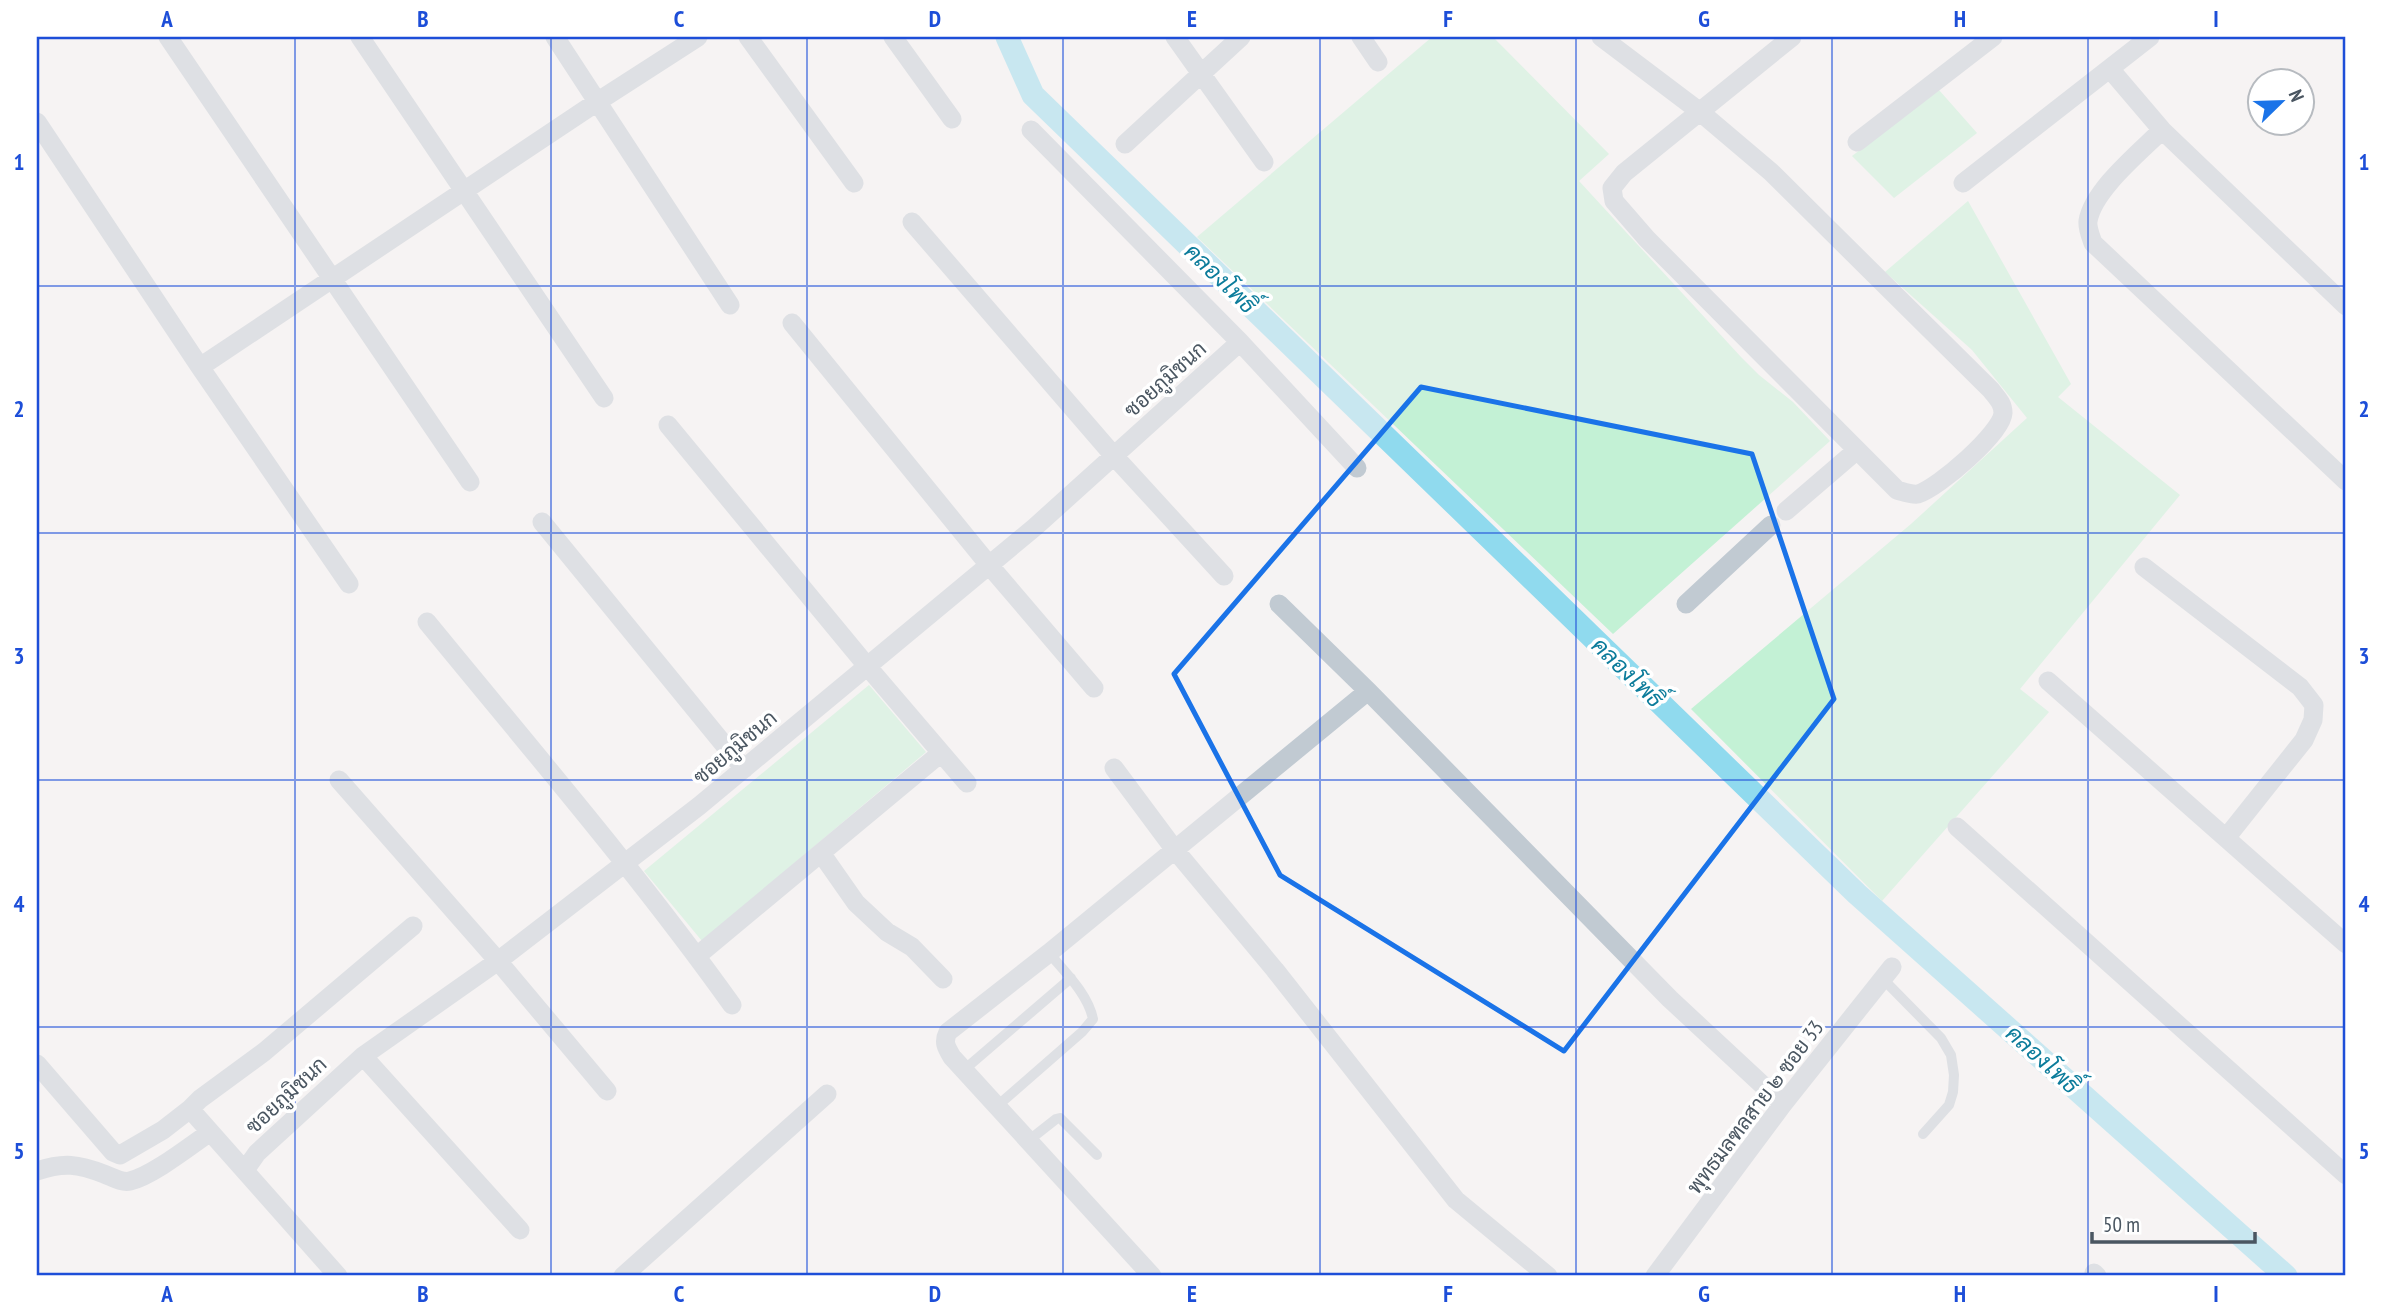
<svg xmlns="http://www.w3.org/2000/svg" width="2383" height="1313" viewBox="0 0 2383 1313" font-family="'PT Sans Narrow',Sarabun,sans-serif">
<rect width="100%" height="100%" fill="#f5f3f3"/>
<!-- green -->
<path fill="#c3f1d5" d="M1432,37H1493L1609,154L1579,181L1741,357L1759,375L1793,402L1830,441L1613,634L1197,237Z
M1939,90L1977,133L1894,198L1852,156Z
M1968,201L2071,384L2058,397L2180,495L2020,689L2049,712L1882,901L1691,709L1911,524L2027,418L1972,350L1885,272Z
M869,685L926,752L702,941L644,871Z"/>
<g fill="none" stroke-linecap="round" stroke-linejoin="round">
<!-- canal -->
<path stroke="#90daee" stroke-width="23" d="M1007,37L1033,95L1857,894L2286,1276"/>
<!-- service -->
<path stroke="#c1cad2" stroke-width="10" d="M1883,979L1941,1038L1951,1055L1954,1075L1953,1092L1949,1105L1923,1134
M965,1069L1071,978
M996,1107L1082,1032L1093,1019C1088,994 1065,972 1049,953
M1028,1141L1056,1119L1060,1118L1097,1155"/>
<!-- minor -->
<path stroke="#c1cad2" stroke-width="19" d="M168,37L470,482
M360,37L604,398
M555,37L730,305
M748,37L854,183
M893,37L952,119
M1175,37L1264,162
M1361,37L1378,62
M1601,37L1699,111L1771,172L1991,390C1997,398 2003,403 2003,413C2002,433 1938,488 1918,494C1912,495 1904,492 1897,490L1647,239L1614,201L1612,188L1624,173L1792,37
M2110,69L2162,130L2346,306
M37,122L200,367L349,584
M1031,130L1240,342L1357,468
M2162,130C2140,152 2093,190 2088,221C2087,228 2091,237 2093,243L2346,481
M1857,142L1993,37
M1125,144L1241,37
M1963,183L2150,37
M912,222L1114,456L1224,576
M792,323L989,565L1094,688
M200,367L597,102L698,37
M668,425L867,666L967,783
M1786,511L1857,450
M542,522L744,769
M2144,567L2300,687L2314,705L2313,720L2304,740L2226,838
M1279,604L1368,691L1670,999L1783,1104
M1686,604L1771,525
M427,622C530,748 637,872 732,1005
M2048,681L2346,944
M1114,768L1175,850L1275,970L1456,1200L1548,1276
M339,780L498,961L607,1091
M1957,827L2346,1175
M821,853L856,903L887,932L912,947L943,979
M697,956L941,753
M363,1056L520,1230
M37,1064L113,1152L120,1155L163,1130L190,1109L338,1276
M190,1109L200,1099L264,1052L413,926
M245,1170L257,1153L363,1056L498,961L699,806L1035,527L1240,342
M37,1171C64,1162 78,1164 104,1174C112,1177 122,1183 130,1181C152,1176 190,1146 209,1133
M2094,1273L2097,1276
M623,1276L827,1094
M1152,1276L952,1057C946,1047 943,1042 948,1032L1049,953L1368,691
M1655,1276L1783,1104L1892,967"/>
</g>
<!-- marked area -->
<path d="M0 0H2383V1313H0ZM1421,387L1752,454L1834,699L1564,1051L1280,875L1174,674Z" fill="#f5f3f3" fill-opacity=".55" fill-rule="evenodd"/>
<path fill="none" stroke="#1a73e8" stroke-width="5" stroke-linejoin="round" d="M1421,387L1752,454L1834,699L1564,1051L1280,875L1174,674Z"/>
<!-- grid -->
<path fill="none" stroke="#1d4ed8" stroke-width="2" stroke-opacity="0.55" d="M295,37V1276M551,37V1276M807,37V1276M1063,37V1276M1320,37V1276M1576,37V1276M1832,37V1276M2088,37V1276M37,286H2346M37,533H2346M37,780H2346M37,1027H2346"/>
<g text-anchor="middle" dominant-baseline="central" stroke-width="7" stroke-linejoin="round" paint-order="stroke">
<!-- street labels -->
<g font-size="21" fill="#4a5661" stroke="#fff">
<text transform="translate(1165 379) rotate(-42)">ซอยภูมิชนก</text>
<text transform="translate(735 747) rotate(-40)">ซอยภูมิชนก</text>
<text transform="translate(286 1095) rotate(-43)">ซอยภูมิชนก</text>
<text transform="translate(1755 1107) rotate(-53)">พุทธมลฑลสาย ๒ ซอย 33</text>
</g>
<!-- water labels -->
<g font-size="23" font-style="italic" fill="#0c7c9b" stroke="#fff">
<text transform="translate(1221 278) rotate(44)">คลองโพธิ์</text>
<text transform="translate(1628 672) rotate(44)">คลองโพธิ์</text>
<text transform="translate(2043 1059) rotate(42)">คลองโพธิ์</text>
</g>
</g>
<!-- border -->
<rect width="2383" height="1313" fill="none" stroke="#ffffff" stroke-width="77"/>
<!-- north arrow -->
<g transform="translate(2281 102) rotate(67)"><circle r="33" fill="#ffffff" stroke="#b7bbc0" stroke-width="2"/>
<path d="M0-5L12 26L0 18L-12 26Z" fill="#1a73e8"/>
<text y="-10" font-size="19" font-weight="bold" text-anchor="middle" fill="#4a5661">N</text>
</g>
<!-- scale -->
<path d="M2092 1232v10h163v-10" fill="none" stroke="#4a5661" stroke-width="3.5"/>
<text x="2103" y="1232" font-size="21" fill="#4a5661" stroke="#ffffff" stroke-width="5" paint-order="stroke">50 m</text>
<rect x="38" y="38" width="2306" height="1236" fill="none" stroke="#1d4ed8" stroke-width="2.5"/>
<g font-size="23" text-anchor="middle" font-weight="bold" fill="#1d4ed8">
<text x="167" y="27">A</text>
<text x="423" y="27">B</text>
<text x="679" y="27">C</text>
<text x="935" y="27">D</text>
<text x="1192" y="27">E</text>
<text x="1448" y="27">F</text>
<text x="1704" y="27">G</text>
<text x="1960" y="27">H</text>
<text x="2216" y="27">I</text>
<text x="19" y="170">1</text>
<text x="2364" y="170">1</text>
<text x="19" y="417">2</text>
<text x="2364" y="417">2</text>
<text x="19" y="664">3</text>
<text x="2364" y="664">3</text>
<text x="19" y="912">4</text>
<text x="2364" y="912">4</text>
<text x="19" y="1159">5</text>
<text x="2364" y="1159">5</text>
<text x="167" y="1302">A</text>
<text x="423" y="1302">B</text>
<text x="679" y="1302">C</text>
<text x="935" y="1302">D</text>
<text x="1192" y="1302">E</text>
<text x="1448" y="1302">F</text>
<text x="1704" y="1302">G</text>
<text x="1960" y="1302">H</text>
<text x="2216" y="1302">I</text>
</g>
</svg>
